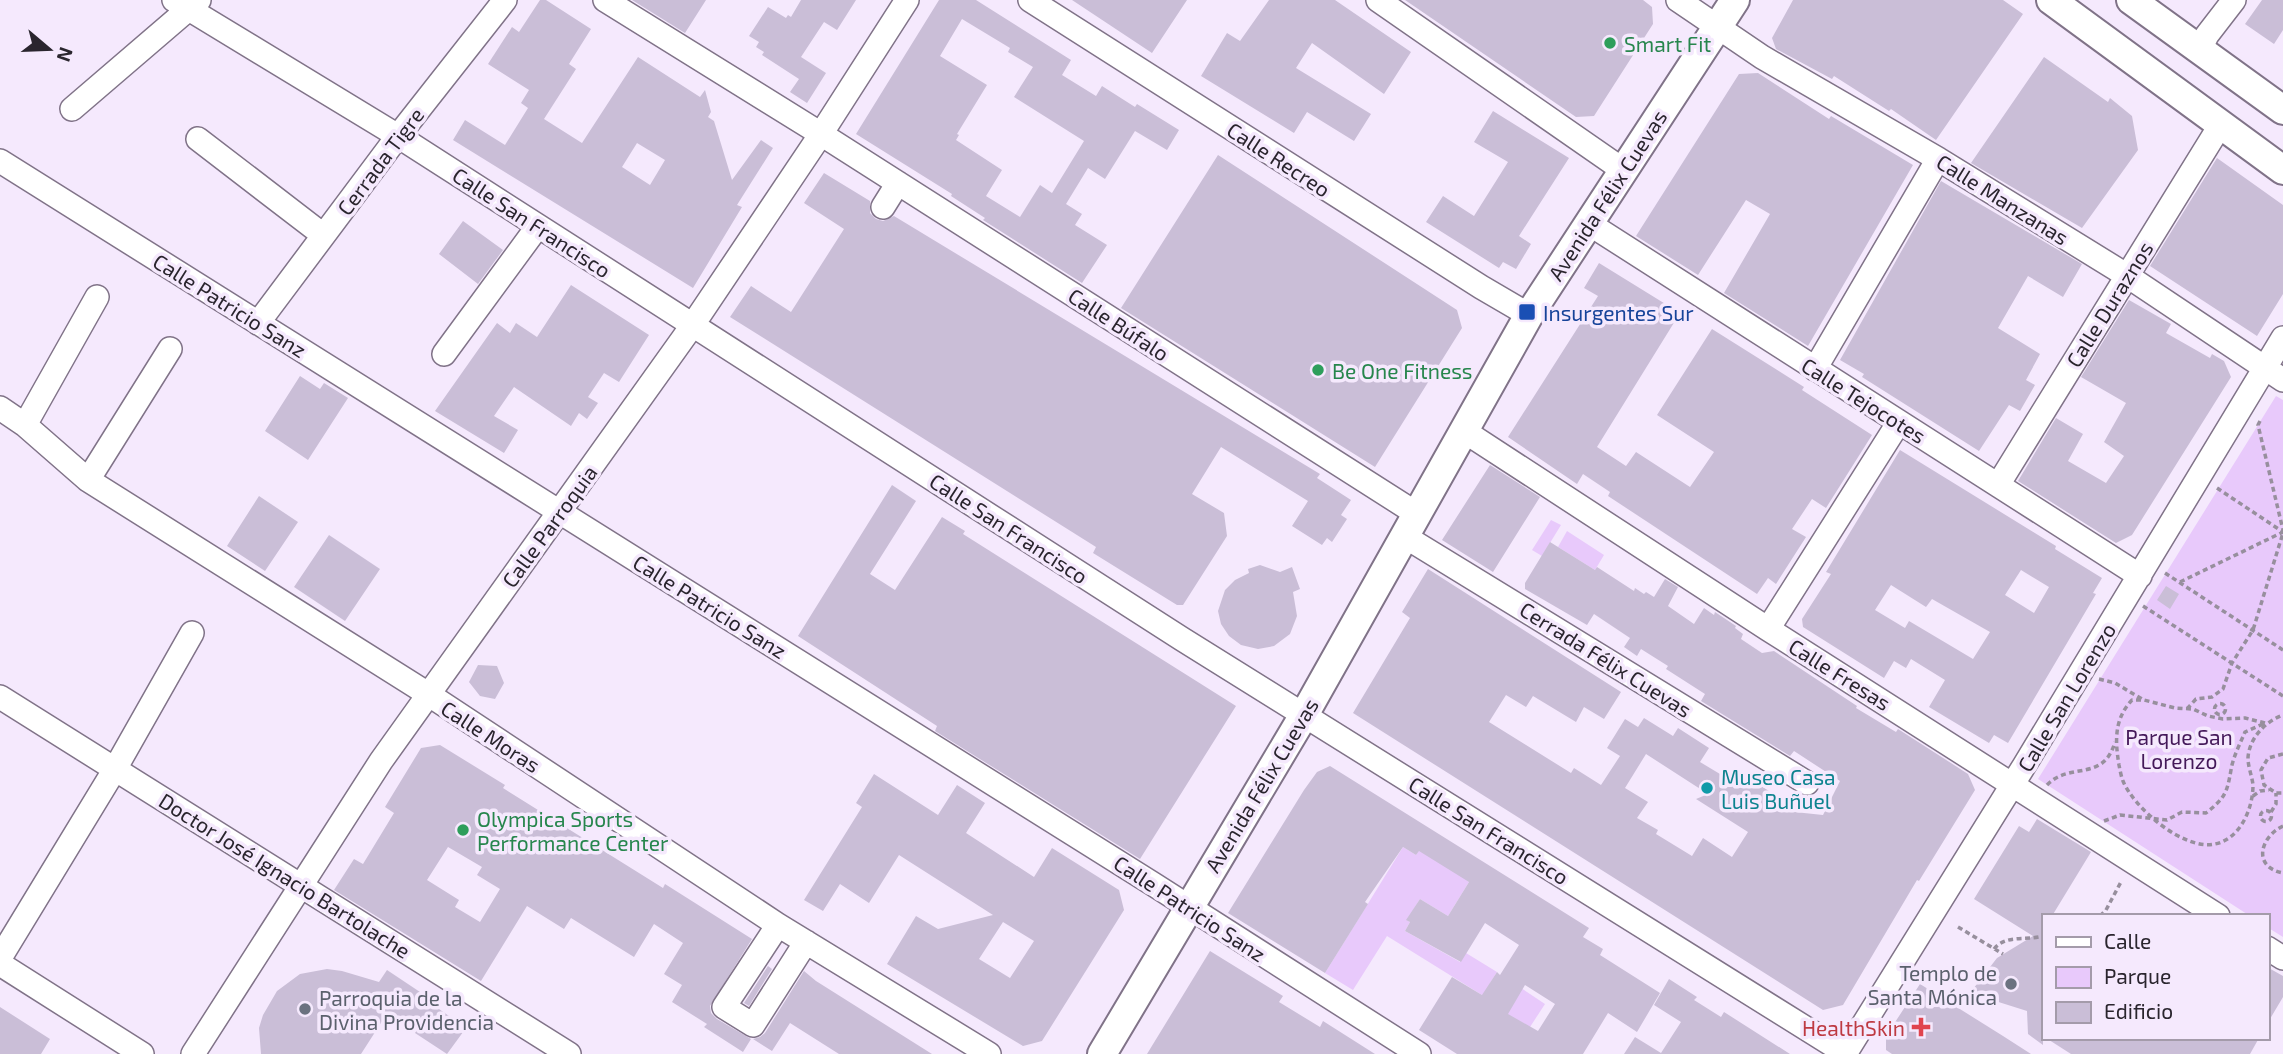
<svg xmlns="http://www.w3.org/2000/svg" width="2283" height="1054" viewBox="0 0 2283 1054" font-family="'Exo 2',sans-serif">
<rect width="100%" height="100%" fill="#f5e9fd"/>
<!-- green -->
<path fill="#e8c9fb" d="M2276,396L2283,400V937L2267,927V916H2250L2038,779Z
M1551,520L1561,525L1542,556L1532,550Z
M1567,531L1604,555L1595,570L1558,547Z
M1427,838L1469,882L1448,916L1420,899L1407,920L1410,922L1405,931L1460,962L1466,953L1497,972L1490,983L1518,986L1545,1004L1530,1027H1520L1482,995L1387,936L1353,990L1325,973L1403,847L1416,855Z"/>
<!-- building -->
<path fill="#cabed7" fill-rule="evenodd" d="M540,0H546L591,29L569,64L576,69L544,119L582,143L638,57L700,97L705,90L711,112L708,117L714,121L732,180L761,140L773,148L737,205L742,207L693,288L453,140L465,120L505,145L528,108L521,103L529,90L488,64L512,27L519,32ZM637,143L665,160L650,185L622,167Z
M632,0H706L685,33Z
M801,0H856L837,30L824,22L801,57L826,73L807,103L790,92L799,79L762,55L764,52L756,47L759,42L749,36L768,7L786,18L788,15L791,17Z
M939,0H976L1071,60L1062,75L1096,96L1102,86L1135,107L1137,104L1179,130L1167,150L1135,131L1105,179L1088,168L1066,204L1082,214L1075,225L1107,245L1082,283L983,220L985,218L951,196L952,194L856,134ZM962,19L1010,48L1008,52L1033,67L1014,97L1084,141L1052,193L1040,185L1020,217L986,196L1002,170L956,140L959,135L957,134L987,85L940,56Z
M1072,0H1187L1152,53Z
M1269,0H1335L1411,52L1384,94L1312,43L1296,68L1371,114L1354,141L1307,112L1294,133L1201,76L1227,33L1240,41Z
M1405,0H1643L1652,7L1653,24L1594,116L1576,117Z
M1793,0H2003L2023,14L1936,140L1891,109L1889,111L1834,76L1832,79L1776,49L1772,38Z
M2262,0H2283V30L2274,44L2245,24Z
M2044,57L2108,102L2110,98L2132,116L2138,150L2082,228L1971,163Z
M1758,73L1829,119L1831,116L1913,165L1808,346L1724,293L1770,214L1746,200L1698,275L1636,236L1739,74Z
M1493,111L1569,158L1519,236L1531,244L1516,269L1503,262L1499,268L1426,222L1443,196L1474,216L1508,162L1474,142Z
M1218,155L1457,310L1462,328L1375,467L1121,308Z
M2217,158L2283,205V294L2257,336L2150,266Z
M824,173L870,201V213L876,219L883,221L894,216L1320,474L1317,478L1351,500L1341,515L1347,519L1332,542L1327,538L1322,545L1292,526L1308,501L1221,447L1192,494L1224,513L1227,536L1183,605H1177L1093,553L1096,547L730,317L751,286L791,312L844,229L804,203Z
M1941,181L2082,264L2063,297L2028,276L1998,328L2040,354L2026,380L2035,385L2020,411L2009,405L1979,451L1862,377L1864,374L1840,360Z
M463,221L503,250L478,284L439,254Z
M1599,263L1680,313L1597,447L1626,466L1636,452L1690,487L1714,452L1657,415L1712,329L1804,387L1802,390L1872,435L1826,508L1812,499L1792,529L1806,537L1776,584L1768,578L1757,594L1608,496L1610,492L1583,474L1577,484L1508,437L1598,296L1584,288Z
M571,285L649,335L619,382L604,373L588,397L598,403L587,419L579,413L571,426L514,387L494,416L518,430L504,453L435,411L497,323L510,333L516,323L537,337Z
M2129,300L2171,324L2166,333L2210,358L2212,354L2224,361L2231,377L2132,535L2116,543L2018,481L2056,418L2083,434L2068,461L2106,483L2124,456L2104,442L2126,403L2081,377Z
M300,376L320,389L324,383L348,398L308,460L265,431Z
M1900,450L2056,546L2055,549L2102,578L2093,593L2096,594L2008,743L1994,735L1989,743L1929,707L1945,680L1911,659L1906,668L1894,661L1884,678L1803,627L1802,619L1831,574L1826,572ZM2021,570L2049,587L2034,613L2005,595ZM1891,585L1926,607L1932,599L1990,632L1973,659L1909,621L1905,628L1875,610Z
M1490,465L1540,497L1493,572L1442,540Z
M892,485L916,501L870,574L895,590L942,517L965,531L963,534L1236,706L1140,859L935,731L937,726L798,636Z
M259,496L298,522L265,571L227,546Z
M329,535L380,569L345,621L294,587Z
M1550,542L1595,570L1597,567L1634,591L1635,588L1644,594L1646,592L1654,597L1665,579L1678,587L1668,606L1694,624L1704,608L1714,615L1715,612L1736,626L1735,628L1743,634L1741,639L1762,653L1774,651L1857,706L1856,708L1896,732L1898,729L1968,774L1975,790L1919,881L1917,880L1843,1005L1823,1010L1353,713L1410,618L1402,612L1428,569L1621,692L1604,719L1584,707L1576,722L1533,696L1526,707L1506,695L1489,722L1571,773L1574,768L1601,785L1620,756L1607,748L1625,719L1638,727L1644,718L1673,736L1678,728L1709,748L1700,762L1725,777L1729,772L1747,783L1750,779L1783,800L1776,810L1823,815L1840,781L1794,751L1790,756L1701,701L1705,694L1666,669L1668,666L1641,649L1637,656L1624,647L1630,638L1594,614L1587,625L1525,589V583ZM1646,754L1708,794L1696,799L1748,832L1732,857L1703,838L1692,856L1656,834L1658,830L1637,818L1648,802L1625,788Z
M1260,565L1280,572L1292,567L1300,589L1293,592L1297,616L1290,634L1274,646L1258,649L1241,645L1229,636L1221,624L1218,611L1225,590L1235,580L1249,573L1248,569Z
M2166,586L2179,594L2170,609L2157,600Z
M478,665L497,666L504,683L495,699L480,696L469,682Z
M440,745L505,785L503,788L663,888L665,884L752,939L710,1006L711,1013L717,1019L751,1039L743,1052L704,1027L707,1024L672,1002L682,985L664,974L683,943L654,924L634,957L571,918L564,929L527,906L481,981L334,890L354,859L363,864L394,813L385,807L421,748ZM448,847L482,867L477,875L500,889L480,922L455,907L459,900L427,880Z
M1330,766L1589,928L1583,937L1603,949L1600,955L1660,993L1637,1032L1608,1013L1583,1054H1457L1419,1030L1452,977L1482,995L1497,972L1500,975L1519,945L1485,923L1461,962L1405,931L1410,922L1406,920L1420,899L1448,916L1469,882L1419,851L1416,855L1403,847L1365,902L1368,904L1325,973L1228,913L1304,790L1317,772ZM1525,985L1555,1004L1538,1031L1508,1014Z
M874,774L938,815L957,785L985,803L966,833L1034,877L1052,848L1119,890L1124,910L1042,1041L1023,1046L887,964L916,916L938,929L993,915L899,855L869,903L840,884L823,911L804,900L862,807L856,803ZM1003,922L1034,941L1010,978L979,959Z
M2037,819L2091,852L2052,916H2043V1045L2028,1034L2027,1011L1970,993L1997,958L2033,936L1974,899L2019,826L2029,832Z
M1210,951L1283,996L1279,1002L1320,1027L1323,1021L1375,1054H1147Z
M768,966L772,969L749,1006L744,1003Z
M2267,967L2283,976V997L2267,1024Z
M327,969L342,971L379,982L387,970L441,1006L439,1009L466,1028L447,1054L415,1033L417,1030L388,1012L361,1054H261L259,1028L263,1015L277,991L300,974Z
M804,971L816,981L932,1054H839L790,1023L772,1051L753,1039L760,1037L765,1033Z
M1669,979L1697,997L1694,1000L1721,1017L1724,1012L1790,1054H1624L1635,1037L1661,1053L1681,1022L1654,1005Z
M1920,984L2003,1036L2031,1054H1892L1886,1050V1036Z
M0,1007L50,1039L41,1054H0Z
M2046,1038H2259L2250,1054H2071Z"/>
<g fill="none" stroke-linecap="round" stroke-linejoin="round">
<defs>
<path id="minor" d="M174,0L398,136L1182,639L1847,1054
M605,0L821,134L1417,514
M1030,0L1481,287L1529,315
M1378,0L1623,170
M1678,0L1762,57L1938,159L2126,275L2283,380
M2200,49L2207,35L2234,0
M72,109L199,0
M198,139L323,235
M0,161L1153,884L1419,1054
M883,207L898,183
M1588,223L2140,576
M258,323L398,136L505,0
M444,354L538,226
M1815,369L1938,159
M0,408L25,425L88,480L428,694L778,925L989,1054
M25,425L97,297
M1464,431L1768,629L2218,916
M88,480L170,349
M1998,485L2221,124
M1404,536L1807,783
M1768,629L1899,422
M0,697L569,1054
M778,925L724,1007L753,1025L806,942
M2267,948L2283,958
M0,958L115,769L192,633
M0,964L142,1054
M193,1054L381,761L692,326L821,134L907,0
M1845,1054L2024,766L2283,338"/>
<path id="major" d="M2051,0L2283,170
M2131,0L2283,110
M1102,1054L1304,715L1529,315L1735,0"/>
</defs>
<!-- minor casing -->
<use href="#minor" stroke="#807388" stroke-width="26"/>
<!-- major casing -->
<use href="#major" stroke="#807388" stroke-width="32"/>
<!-- path -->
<path stroke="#978f9d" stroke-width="3.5" stroke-dasharray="5 3.5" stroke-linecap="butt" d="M2260,421L2258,425L2283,530
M2217,488L2283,532
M2165,573L2283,650
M2180,582L2283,532
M2143,606L2283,696
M2099,679L2115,683L2142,699
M2214.5 709a5.5 5.5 0 1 1 11 0a5.5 5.5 0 1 1-11 0Z
M2187,709L2196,699L2212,697L2223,689L2232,663L2253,630L2283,533
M2265,723L2245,718L2223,719L2208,716L2193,709L2175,708L2144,700H2132C2114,719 2115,741 2119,765C2120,770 2121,776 2123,781C2134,808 2184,851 2215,844C2240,839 2253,809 2253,785C2252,776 2248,767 2248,758C2249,738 2266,721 2283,715
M2283,754L2268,758L2261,770L2264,785L2276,793H2283
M2047,785C2070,761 2103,783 2115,742
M2253,796L2260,791L2269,790
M2260.5 816a5.5 5.5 0 1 1 11 0a5.5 5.5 0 1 1-11 0Z
M2271,812L2276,804V793
M2104,821L2120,815L2167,820L2182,812L2206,813C2225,798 2227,793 2231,770C2233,757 2240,744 2245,732L2263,724
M2283,826C2260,837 2252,867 2283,873
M2100,916L2106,910L2122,880
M1958,927L2003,954
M1994,949C2006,934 2027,941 2043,936"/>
<!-- minor -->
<use href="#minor" stroke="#fff" stroke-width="23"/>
<!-- major -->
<use href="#major" stroke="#fff" stroke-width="28"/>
</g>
<!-- markers -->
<g fill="#2e9e5b" stroke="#f5e9fd" stroke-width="2.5">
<circle cx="1610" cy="43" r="7"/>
<circle cx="1318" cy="370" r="7"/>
<circle cx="463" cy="830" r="7"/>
</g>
<rect fill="#1a4fb4" stroke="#f5e9fd" stroke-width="2.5" x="1518" y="303" width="18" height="18" rx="3.5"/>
<circle fill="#0f9aa8" stroke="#f5e9fd" stroke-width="2.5" cx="1707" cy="788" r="7"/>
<g fill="#6b7280" stroke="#f5e9fd" stroke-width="2.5">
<circle cx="2011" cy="984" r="7"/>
<circle cx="305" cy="1009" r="7"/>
</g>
<path fill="#e0444e" stroke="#f5e9fd" stroke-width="2.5" d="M1917.5 1016.5h7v7h7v7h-7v7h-7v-7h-7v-7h7z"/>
<g text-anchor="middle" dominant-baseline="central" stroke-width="7" stroke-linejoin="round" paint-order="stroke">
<!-- leisure labels -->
<g font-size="21" fill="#27864d" stroke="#f5e9fd" text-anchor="start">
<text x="1624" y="43">Smart Fit</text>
<text x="1332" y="370">Be One Fitness</text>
<text x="477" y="818">Olympica Sports<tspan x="477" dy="24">Performance Center</tspan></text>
</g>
<!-- street labels -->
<g font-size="21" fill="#2a252e" stroke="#f5e9fd">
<text transform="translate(1279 159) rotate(33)">Calle Recreo</text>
<text transform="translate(380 161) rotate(-53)">Cerrada Tigre</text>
<text transform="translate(1607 195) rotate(-57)">Avenida Félix Cuevas</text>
<text transform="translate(2003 199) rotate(32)">Calle Manzanas</text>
<text transform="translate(532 222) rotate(33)">Calle San Francisco</text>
<text transform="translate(2109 304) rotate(-58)">Calle Duraznos</text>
<text transform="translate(230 305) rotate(32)">Calle Patricio Sanz</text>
<text transform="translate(1119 324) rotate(33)">Calle Búfalo</text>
<text transform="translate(1864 400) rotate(32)">Calle Tejocotes</text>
<text transform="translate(549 526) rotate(-54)">Calle Parroquia</text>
<text transform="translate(1009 528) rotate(33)">Calle San Francisco</text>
<text transform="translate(710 606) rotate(32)">Calle Patricio Sanz</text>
<text transform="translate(1606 659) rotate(32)">Cerrada Félix Cuevas</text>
<text transform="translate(1840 674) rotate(32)">Calle Fresas</text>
<text transform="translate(2066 697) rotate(-59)">Calle San Lorenzo</text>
<text transform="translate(491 736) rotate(33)">Calle Moras</text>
<text transform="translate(1261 785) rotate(-59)">Avenida Félix Cuevas</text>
<text transform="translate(1489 830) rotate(32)">Calle San Francisco</text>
<text transform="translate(285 875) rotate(32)">Doctor José Ignacio Bartolache</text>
<text transform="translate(1190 908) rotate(33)">Calle Patricio Sanz</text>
</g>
<!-- transit labels -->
<g font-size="21" fill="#164399" stroke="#f5e9fd" text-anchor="start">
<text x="1543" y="312">Insurgentes Sur</text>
</g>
<!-- park labels -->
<g font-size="21" fill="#441959" stroke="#f5e9fd">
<text x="2179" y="736">Parque San<tspan x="2179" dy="24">Lorenzo</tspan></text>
</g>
<!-- culture labels -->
<g font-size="21" fill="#0d838f" stroke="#f5e9fd" text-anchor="start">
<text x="1721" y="776">Museo Casa<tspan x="1721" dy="24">Luis Buñuel</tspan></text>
</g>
<!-- worship labels -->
<g font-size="21" fill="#5b616d" stroke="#f5e9fd" text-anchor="end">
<text x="1997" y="972">Templo de<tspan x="1997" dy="24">Santa Mónica</tspan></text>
<text x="319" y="997" text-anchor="start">Parroquia de la<tspan x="319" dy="24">Divina Providencia</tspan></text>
</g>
<!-- health labels -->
<g font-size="21" fill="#be3a42" stroke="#f5e9fd" text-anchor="end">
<text x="1905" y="1027">HealthSkin</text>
</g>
</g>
<!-- legend -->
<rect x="2042" y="914" width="228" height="126" fill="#f5e9fd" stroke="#a49baa" stroke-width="2"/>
<rect x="2056" y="937" width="35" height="10" fill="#ffffff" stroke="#a49baa" stroke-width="2"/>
<text x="2104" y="949" font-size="21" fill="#2a252e">Calle</text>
<rect x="2056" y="967" width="35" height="21" fill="#e8c9fb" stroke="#a49baa" stroke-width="2"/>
<text x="2104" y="984" font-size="21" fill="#2a252e">Parque</text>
<rect x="2056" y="1002" width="35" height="21" fill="#cabed7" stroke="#a49baa" stroke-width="2"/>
<text x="2104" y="1019" font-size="21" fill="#2a252e">Edificio</text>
<!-- north arrow -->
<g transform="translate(49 49) rotate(109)" stroke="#f5e9fd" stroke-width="5" paint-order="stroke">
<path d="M0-5L12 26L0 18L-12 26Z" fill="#2a252e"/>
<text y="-10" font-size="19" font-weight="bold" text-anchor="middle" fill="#2a252e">N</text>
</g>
</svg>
